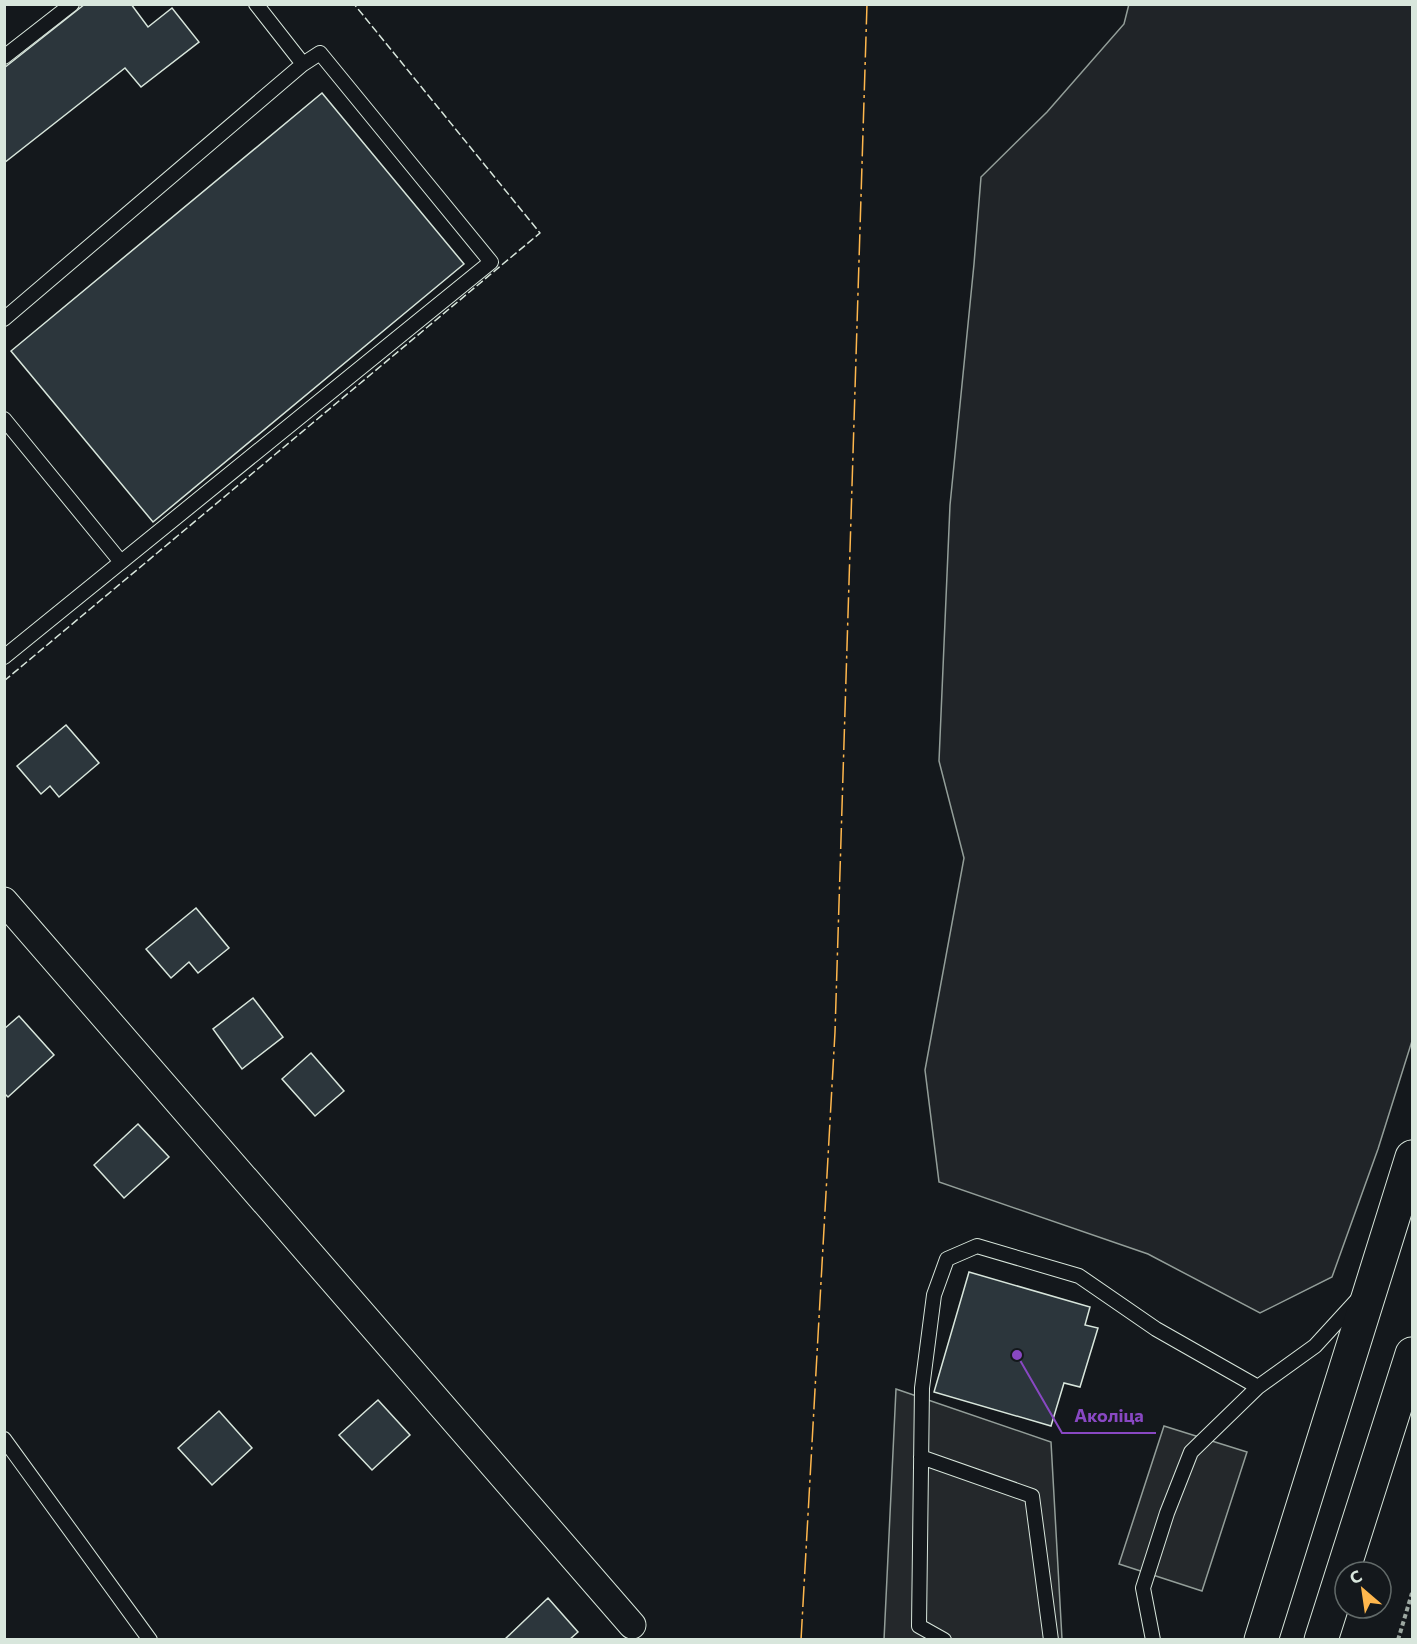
<svg xmlns="http://www.w3.org/2000/svg" width="1417" height="1644" viewBox="0 0 1417 1644" font-family="Commissioner,sans-serif">
<rect width="100%" height="100%" fill="#14181c"/>
<!-- green -->
<path fill="#202428" stroke="#939e99" stroke-width="1.5" d="M1129,4L1412,5V1041L1378,1149L1332,1277L1260,1313L1148,1254L939,1182L925,1070L964,858L939,761L950,505L974,264L981,177L1047,112L1124,24Z"/>
<!-- parking -->
<path fill="#24282b" stroke="#939e99" stroke-width="1.5" d="M896,1389L1051,1442L1062,1639L884,1640Z
M1164,1426L1247,1452L1202,1591L1119,1564Z"/>
<!-- building -->
<path fill="#2c363c" stroke="#d8e6dc" stroke-width="1.5" d="M85,4H131L148,27L172,8L199,42L141,87L125,68L4,163V68Z
M322,93L464,264L153,522L11,351Z
M66,725L99,763L59,797L50,786L41,794L17,766Z
M196,908L229,948L198,973L189,962L171,978L146,949Z
M253,998L283,1037L242,1069L213,1029Z
M19,1016L54,1055L8,1097L4,1093V1029Z
M311,1053L344,1091L315,1116L282,1079Z
M138,1124L169,1157L124,1198L94,1165Z
M969,1272L1090,1307L1085,1325L1098,1328L1080,1387L1064,1383L1051,1426L934,1392Z
M378,1400L410,1435L372,1470L339,1435Z
M219,1411L252,1448L212,1485L178,1448Z
M548,1598L578,1632L569,1640H504Z"/>
<g fill="none" stroke-linecap="round" stroke-linejoin="round">
<defs>
<path id="service" d="M256,4L303,64
M4,57L72,4
M4,319L303,64L320,53L491,262L4,657
M4,419L121,562
M4,1439L150,1640
M921,1457L1032,1496L1051,1640
M944,1640L919,1626L922,1388L934,1295L947,1259L977,1246L1079,1276L1156,1329L1258,1387
M1153,1640L1143,1588L1167,1513L1191,1452L1258,1387L1315,1346L1358,1299"/>
<path id="minor" d="M4,901L632,1625"/>
<path id="motorway" d="M1261,1640L1412,1157
M1321,1640L1412,1354"/>
</defs>
<!-- service casing -->
<use href="#service" stroke="#d8e6dc" stroke-width="16"/>
<!-- minor casing -->
<use href="#minor" stroke="#d8e6dc" stroke-width="29"/>
<!-- motorway casing -->
<use href="#motorway" stroke="#d8e6dc" stroke-width="35"/>
<!-- path -->
<path stroke="#9da8a2" stroke-width="4" stroke-dasharray="4.5 3" stroke-linecap="butt" d="M1398,1640L1412,1593"/>
<!-- service -->
<use href="#service" stroke="#14181c" stroke-width="14"/>
<!-- minor -->
<use href="#minor" stroke="#14181c" stroke-width="27"/>
<!-- motorway -->
<use href="#motorway" stroke="#14181c" stroke-width="33"/>
<!-- fence -->
<path stroke="#d8e6dc" stroke-width="1.5" stroke-dasharray="8 3" stroke-linecap="butt" d="M4,681L540,233L354,4"/>
<!-- power -->
<path stroke="#ffb74d" stroke-width="1.5" stroke-dasharray="21 4.5 3 4.5" stroke-linecap="butt" d="M801,1640L835,1032L867,4"/>
</g>
<!-- callouts -->
<path fill="none" stroke="#8948c3" stroke-width="2" d="M1017 1355L1062 1433H1156"/>
<circle fill="#8948c3" stroke="#14181c" stroke-width="2" cx="1017" cy="1355" r="6"/>
<g font-size="18" text-anchor="middle" font-weight="bold" fill="#8948c3" stroke="#14181c" stroke-width="4.5" stroke-linejoin="round" paint-order="stroke">
<text x="1109" y="1422">Аколіца</text>
</g>
<!-- border -->
<rect width="1417" height="1644" fill="none" stroke="#d8e6dc" stroke-width="12"/>
<!-- north arrow -->
<g transform="translate(1363 1590) rotate(331)"><circle r="28" fill="#14181c" stroke="#626a69" stroke-width="1.5"/>
<path d="M0-4.5L10 22L0 15L-10 22Z" fill="#ffb74d"/>
<text y="-9" font-size="16" font-weight="bold" text-anchor="middle" fill="#d8e6dc">С</text>
</g>
</svg>
